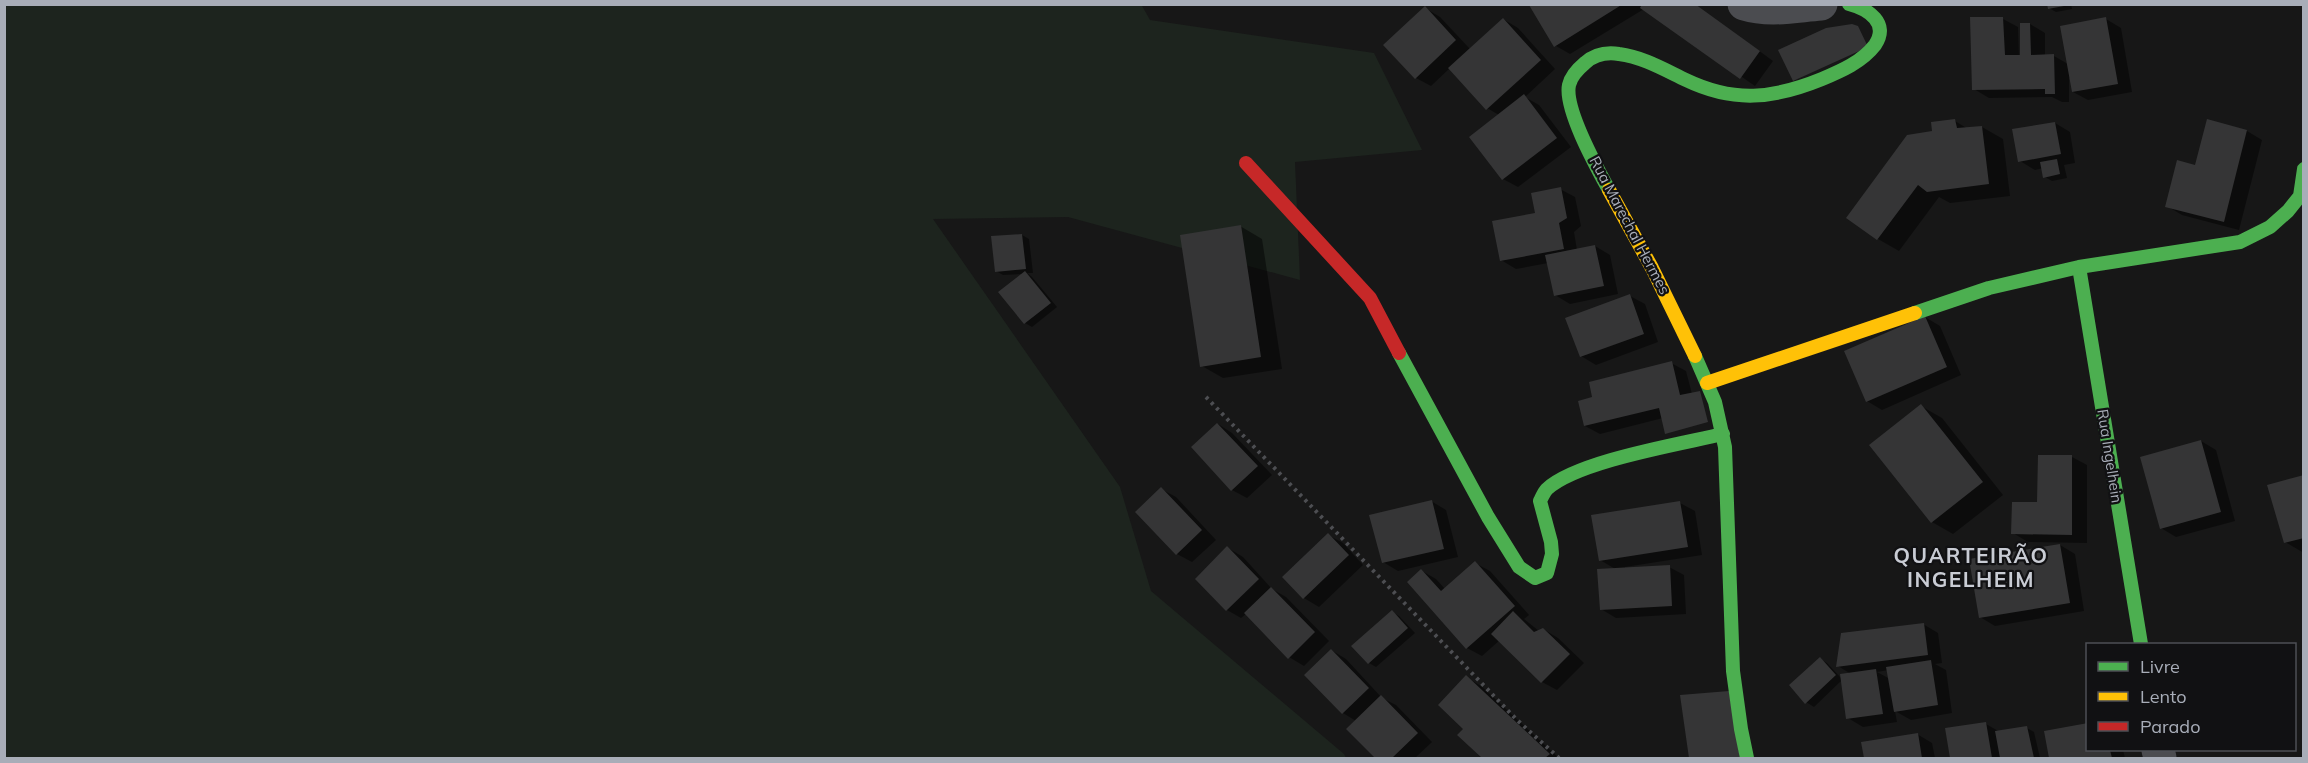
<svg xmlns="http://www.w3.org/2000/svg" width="2308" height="763" viewBox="0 0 2308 763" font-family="Mulish,sans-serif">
<rect width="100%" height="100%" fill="#171717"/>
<!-- green -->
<path fill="#1d241e" d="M1141,4L1150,20L1374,53L1422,150L1295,162L1300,280L1068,217L933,219L1120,487L1151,591L1344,754L1346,758H5L4,5Z"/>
<!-- shadow -->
<path fill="#0007" fill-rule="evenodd" d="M1533,4H1695L1773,61L1755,86L1644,9L1570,54L1556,46Z
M1999,4H2014V6H2002Z
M2048,4H2071L2072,9L2056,12L2049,8Z
M1425,8L1440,17L1470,49L1503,19L1518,28L1555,69L1525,97L1539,105L1571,147L1518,187L1503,179L1499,115L1487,108L1450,68L1431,86L1416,78Z
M2003,19L2018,27L2019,57H2022L2030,24L2045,33V56H2054L2068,64L2106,19L2121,28L2132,92L2088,100L2073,92L2071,77L2069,78V102H2062L2052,97L1989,98L1974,89Z
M1955,121L1968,129L1982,127L2003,139L2010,196L1950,203L1939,197L1899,251L1878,239L1848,217L1933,133Z
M2208,121L2247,131L2262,140L2239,230L2182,215L2167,206L2196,167Z
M2055,123L2070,132L2075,163L2064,165L2067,178L2052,181L2045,177L2043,168L2035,170L2020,161Z
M1560,189L1575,197L1581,226L1574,232L1577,250L1595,246L1610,255L1618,294L1570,304L1555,295L1548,263L1516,269L1501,260L1536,214Z
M1240,226L1262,239L1282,369L1223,378L1202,366Z
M1022,235L1029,239L1033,273H1027L1032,277L1057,307L1032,327L1025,323L1023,274L1003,275L996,271Z
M1630,296L1645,304L1658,342L1596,365L1581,356Z
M1925,317L1940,326L1961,375L1882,410L1867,401Z
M1671,363L1686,371L1692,394L1663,418L1600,434L1585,426Z
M1921,406L1942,418L2003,495L1953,534L1932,522Z
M1218,424L1232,433L1272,475L1247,498L1232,490Z
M2201,441L2216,450L2235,521L2176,537L2161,528Z
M2039,456L2072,457L2087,465V543L2028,542L2013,533L2038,503Z
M2304,477V553L2285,542Z
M1161,489L1176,497L1216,540L1192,562L1177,554L1137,512Z
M1431,501L1446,510L1458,557L1398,571L1383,562Z
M1680,503L1695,511L1702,555L1625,567V569L1669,567L1684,575L1686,614L1616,618L1601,609L1617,570L1600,560Z
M1328,535L1343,543L1363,565L1319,607L1304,598L1284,577Z
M2060,545L2075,554L2084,611L1995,626L1980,617Z
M1228,548L1243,557L1272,589L1286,597L1329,641L1304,666L1289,657L1246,614L1241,618L1227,610Z
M1475,563L1490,571L1529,615L1524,619L1539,631L1543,629L1558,638L1584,663L1557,690L1542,682L1500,640L1482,656L1467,648L1422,571L1436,579L1445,589Z
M1392,612L1399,616L1415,633L1376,667L1369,663L1353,646Z
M1923,624L1938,633L1942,663L1935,664L1946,670L1952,713L1911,720L1895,711L1897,722L1863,727L1848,718L1842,680L1814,707L1806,702L1820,659L1827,663L1841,678L1851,674L1838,666ZM1889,670L1890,679L1877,672Z
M1331,650L1346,659L1382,698L1396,705L1432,742L1415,758H1377L1348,729L1356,721L1343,713Z
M1466,677L1481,686L1559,758H1484L1459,735L1465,729Z
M1682,697L1753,758H1690Z
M1986,724L2000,732L2027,728L2034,732L2040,758H1952L1947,730Z
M2046,732L2088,750H2123L2125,758H2050Z
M1917,734L1932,743L1935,758H1865L1863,743Z"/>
<!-- building -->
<path fill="#353536" d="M1623,4L1554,47L1529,5L1531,4Z
M1642,4H1695L1760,51L1740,79L1640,8Z
M2047,4H2064V6L2048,9Z
M1425,6L1456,40L1415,79L1383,45Z
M1970,17H2003L2005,55H2020V23H2030L2031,55L2054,54L2055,94H2045V89L1972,90Z
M2106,17L2118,84L2072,92L2060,26Z
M1503,18L1541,60L1486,110L1448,68Z
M1852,24L1858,26L1868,47L1793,81L1778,50L1826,28Z
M1524,94L1557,138L1502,180L1469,137Z
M1955,119L1957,128L1982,126L1989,184L1927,192L1918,185L1877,240L1846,218L1907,135L1932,131L1931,122Z
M2207,119L2247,130L2224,222L2165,207L2177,160L2195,165Z
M2055,122L2061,154L2018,162L2012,129Z
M2057,159L2060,174L2043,178L2040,162Z
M1561,187L1567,218L1559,223L1564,249L1500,261L1492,221L1535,213L1531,193Z
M1241,225L1261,357L1200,367L1180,235Z
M1022,234L1026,269L995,272L991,236Z
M1595,245L1604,286L1554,296L1545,255Z
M1025,271L1051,303L1024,324L998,292Z
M1630,294L1644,334L1580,357L1565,318Z
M1925,316L1947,367L1866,402L1844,351Z
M1672,361L1680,395L1700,391L1708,422L1665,434L1659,408L1584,426L1578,401L1592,397L1589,382Z
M1921,404L1983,482L1931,523L1869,445Z
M1217,423L1258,466L1231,491L1191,447Z
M2201,440L2221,512L2160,529L2140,457Z
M2038,455H2072V535L2011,534L2012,502H2037Z
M2304,475V538L2284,543L2267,485Z
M1161,487L1202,530L1176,555L1135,512Z
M1432,500L1444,549L1382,563L1369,515Z
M1680,501L1688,547L1599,561L1591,515Z
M1328,533L1349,555L1303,599L1282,577Z
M2060,544L2070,603L1979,618L1969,559Z
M1227,546L1259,579L1226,611L1195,579Z
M1475,561L1515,606L1466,649L1407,582L1421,569L1441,591Z
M1670,565L1672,606L1600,610L1597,569Z
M1271,587L1315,632L1288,659L1244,613Z
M1392,610L1408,628L1368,664L1351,646Z
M1513,611L1534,632L1543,628L1570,654L1541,683L1491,634Z
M1924,623L1928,655L1836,667L1841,633Z
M1331,649L1369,688L1342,714L1304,675Z
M1820,657L1836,675L1805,704L1789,685Z
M1931,660L1938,705L1894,712L1886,667Z
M1876,669L1883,714L1846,719L1840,674Z
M1466,675L1550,754L1545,758H1482L1457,735L1463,729L1438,705Z
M1729,691L1740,758H1689L1680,695Z
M1381,695L1418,733L1392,758H1375L1346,729Z
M1986,722L1992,758H1950L1945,728Z
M2088,723V750H2110L2112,758H2049L2044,731Z
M2027,726L2034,758H2000L1995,731Z
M1918,733L1922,758H1864L1861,742Z"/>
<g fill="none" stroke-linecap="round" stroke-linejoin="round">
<!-- path -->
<path stroke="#4d4e52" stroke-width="4" stroke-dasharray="3 4.5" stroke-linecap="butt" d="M1206,397L1517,720L1559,758"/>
<!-- street -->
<path stroke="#4b4c50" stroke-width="33" d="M1744,4C1770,12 1795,6 1821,4
M2158,750L2160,758"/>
<!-- fast -->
<path stroke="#4caf50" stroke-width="14" d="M1609,190C1597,168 1564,109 1569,85C1571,76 1579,68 1585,63C1595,54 1606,52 1619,54C1643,57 1665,70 1686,80C1734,103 1773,99 1822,79C1841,71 1862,62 1875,45C1890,23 1868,9 1849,4
M2079,267L2141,644
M1915,313L1989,288L2079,267L2240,242L2270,227L2288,211L2300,196L2304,169
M1399,353L1488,517L1519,567L1535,578L1547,573L1552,554L1551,542L1540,501C1542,497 1544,492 1547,489C1577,461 1681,444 1723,434
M1695,356L1715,402L1725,447L1733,671L1741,729L1747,758"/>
<!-- slow -->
<path stroke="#ffc107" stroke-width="14" d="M1609,190L1652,268L1695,356
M1707,383L1915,313"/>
<!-- jam -->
<path stroke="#c62828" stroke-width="14" d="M1246,163L1370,298L1399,353"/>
</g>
<g text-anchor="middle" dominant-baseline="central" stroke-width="4.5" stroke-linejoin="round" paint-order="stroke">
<!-- street labels -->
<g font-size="15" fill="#a8adb8" stroke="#111113">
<text transform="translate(1630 225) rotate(62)">Rua Marechal Hermes</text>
<text transform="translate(2110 456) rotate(81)">Rua Ingelhein</text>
</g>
<!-- district labels -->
<g font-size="21" font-weight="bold" letter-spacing="1.5" fill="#c9ccd4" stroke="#111113">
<text x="1971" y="555">QUARTEIRÃO<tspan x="1971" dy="24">INGELHEIM</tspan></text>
</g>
</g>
<!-- border -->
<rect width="2308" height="763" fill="none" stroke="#a8adb8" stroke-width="12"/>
<!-- legend -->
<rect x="2086" y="643" width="210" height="108" fill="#111113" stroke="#4d4f55" stroke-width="1.5"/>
<rect x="2098" y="662" width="30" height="9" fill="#4caf50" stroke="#4d4f55" stroke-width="1.5"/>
<text x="2140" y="673" font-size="18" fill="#a8adb8">Livre</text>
<rect x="2098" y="692" width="30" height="9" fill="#ffc107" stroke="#4d4f55" stroke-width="1.5"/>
<text x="2140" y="703" font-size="18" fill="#a8adb8">Lento</text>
<rect x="2098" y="722" width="30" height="9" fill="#c62828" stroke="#4d4f55" stroke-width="1.5"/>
<text x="2140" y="733" font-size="18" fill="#a8adb8">Parado</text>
</svg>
